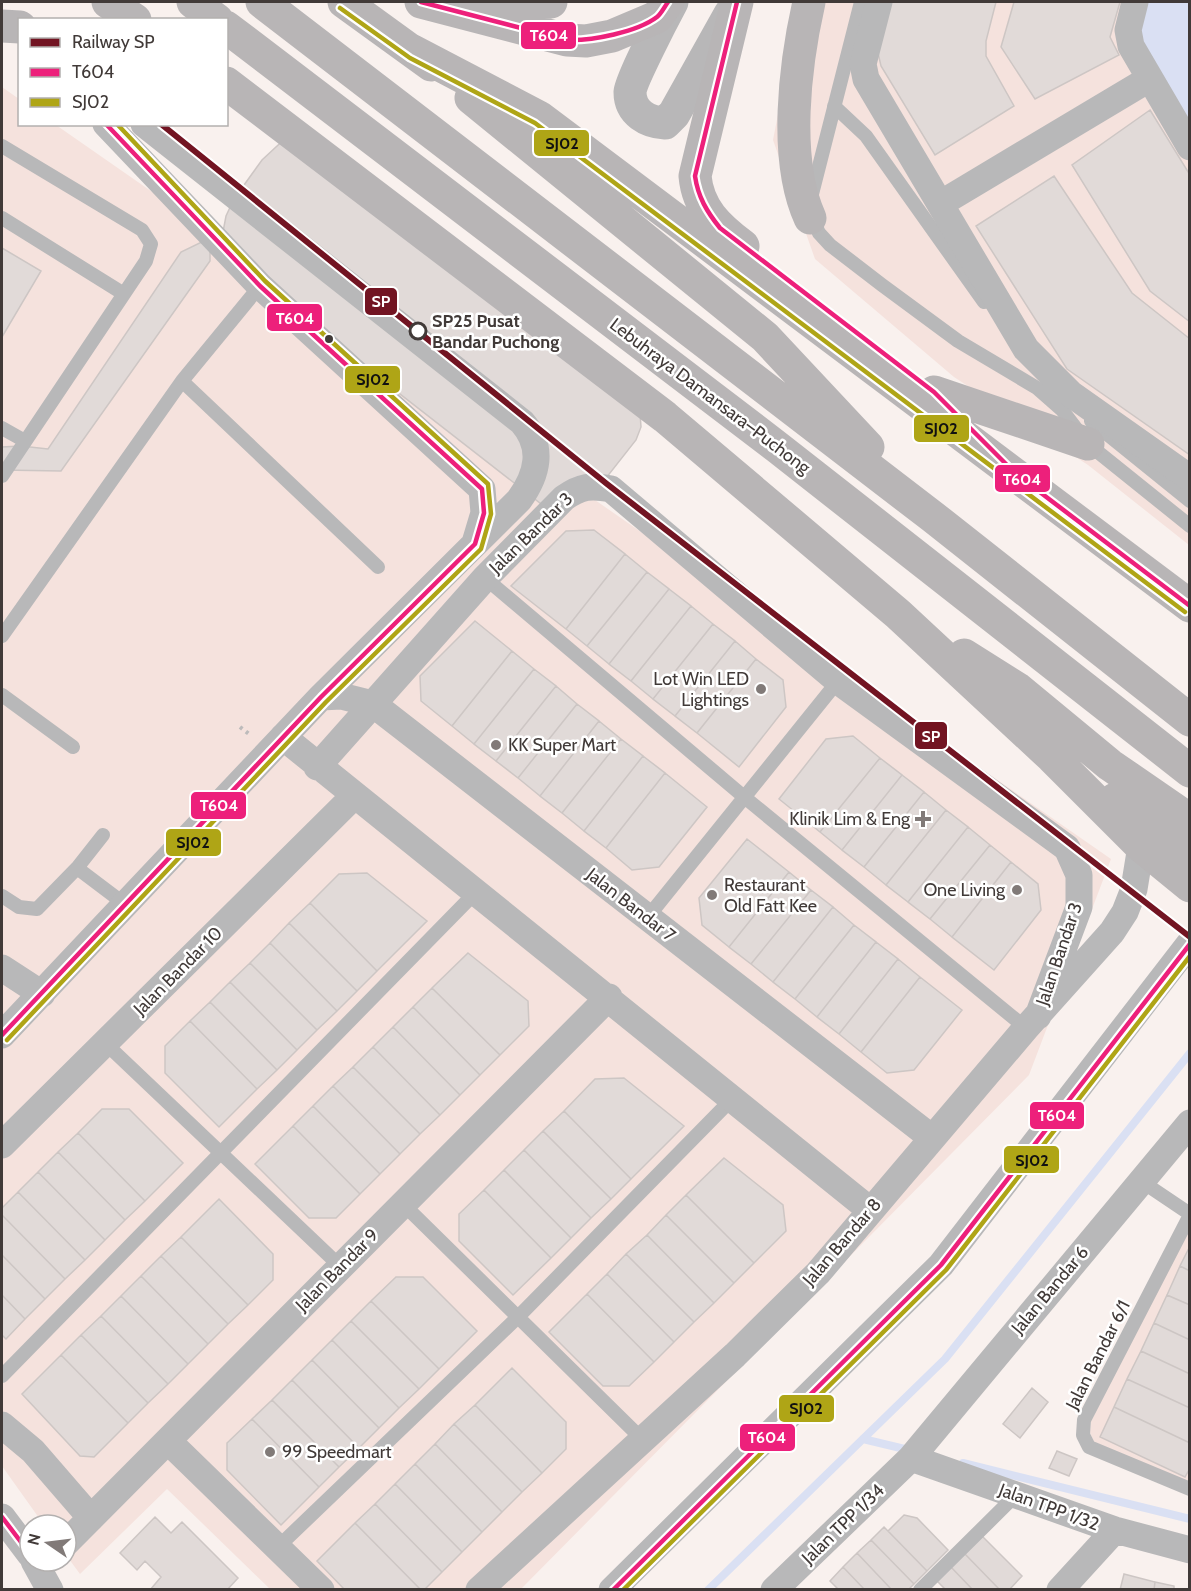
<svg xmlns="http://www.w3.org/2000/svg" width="1191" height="1591" viewBox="0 0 1191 1591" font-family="Cabin,sans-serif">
<rect width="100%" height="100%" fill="#f9f1ee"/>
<!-- built -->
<path fill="#f5e2dd" d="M807,2H1189V545L1088,465L954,377L815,259L773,140L787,68Z
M2,87L19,99L20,124L56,125L1111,859L1029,1075L521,1589H270L167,1489L80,1574L66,1555V1525H44L2,1466Z
M1189,1227V1483L1094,1442L1090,1433L1091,1421Z"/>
<!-- water -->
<path fill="#dae0f3" d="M1145,2H1189V126L1141,42L1138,29Z"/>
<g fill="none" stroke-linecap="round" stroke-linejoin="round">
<!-- stream -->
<path stroke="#dae0f3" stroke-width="8" d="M863,1439L913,1451
M963,1463L1190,1519
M708,1590L945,1359L1190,1053"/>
</g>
<!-- building -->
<path fill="#e1dad8" stroke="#cdc6c4" stroke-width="1.5" d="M889,2H996L986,41V56L1014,106L935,155L881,66L878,53Z
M1014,2H1120L1110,37L1119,55L1035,99L1001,47Z
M1150,110L1190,175V322L1150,291L1072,165Z
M290,134L640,413L641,427L636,440L599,487L554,514L219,253L226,216L234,199L262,160Z
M1054,176L1132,293L1190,339V455L1067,369L976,226Z
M210,238V261L61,471L2,470V447L21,446L48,449L181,252Z
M2,248L41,271L2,337Z
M594,530L625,554L566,629L511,586L566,531Z
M625,554L647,572L587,646L566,629Z
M647,572L669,589L609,664L587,646Z
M669,589L691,606L631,681L609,664Z
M691,606L713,624L653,699L631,681Z
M475,621L512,651L452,726L421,701L420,676Z
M713,624L735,641L675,716L653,699Z
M735,641L756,659L697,733L675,716Z
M512,651L534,669L474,744L452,726Z
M756,659L783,680L786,707L739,767L697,733Z
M534,669L556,686L496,761L474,744Z
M556,686L577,704L518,778L496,761Z
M577,704L599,721L540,796L518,778Z
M599,721L621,739L562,813L540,796Z
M853,736L880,758L820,832L779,799L826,739Z
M621,739L643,756L584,831L562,813Z
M643,756L665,773L606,848L584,831Z
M880,758L902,775L842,850L820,832Z
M665,773L707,807L659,867L632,870L606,848Z
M902,775L924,792L864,867L842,850Z
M924,792L946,810L886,885L864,867Z
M946,810L968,827L908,902L886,885Z
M968,827L990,845L930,919L908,902Z
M747,839L789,872L729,947L702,925L699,898Z
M990,845L1011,862L952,937L930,919Z
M1011,862L1038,884L1041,910L994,970L952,937Z
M789,872L811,890L751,964L729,947Z
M367,873L427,921L377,971L310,903L339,874Z
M811,890L833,907L773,982L751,964Z
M310,903L377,971L357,991L289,923Z
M833,907L854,925L795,999L773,982Z
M289,923L357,991L337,1011L270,943Z
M854,925L876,942L817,1017L795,999Z
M876,942L898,959L839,1034L817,1017Z
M270,943L337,1011L317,1030L250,963Z
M468,953L528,1001L529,1026L500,1055L432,988Z
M898,959L920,977L861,1052L839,1034Z
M250,963L317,1030L297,1050L230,982Z
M920,977L962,1010L914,1070L887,1073L861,1052Z
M230,982L297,1050L277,1070L210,1002Z
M432,988L500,1055L480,1075L413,1007Z
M210,1002L277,1070L257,1089L190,1021Z
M413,1007L480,1075L460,1095L393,1027Z
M190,1021L257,1089L219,1127L165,1073V1046Z
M393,1027L460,1095L440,1115L373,1047Z
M373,1047L440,1115L420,1134L353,1067Z
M353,1067L420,1134L400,1154L333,1086Z
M624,1078L684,1126L631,1179L564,1111L595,1079Z
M333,1086L400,1154L380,1174L313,1106Z
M313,1106L380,1174L360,1194L293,1126Z
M102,1109H129L183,1163L145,1201L78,1133Z
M564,1111L631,1179L611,1199L543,1131Z
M293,1126L360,1194L336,1218H309L255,1164Z
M543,1131L611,1199L591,1218L524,1150Z
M78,1133L145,1201L125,1220L58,1152Z
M524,1150L591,1218L571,1238L504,1170Z
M58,1152L125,1220L105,1240L38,1172Z
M724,1158L783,1205L786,1231L754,1263L686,1195Z
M504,1170L571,1238L551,1258L484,1190Z
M38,1172L105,1240L85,1260L18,1192Z
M484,1190L551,1258L513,1295L459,1241V1214Z
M18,1192L85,1260L65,1279L2,1215V1208Z
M686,1195L754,1263L734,1283L666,1215Z
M219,1199L273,1254V1280L248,1305L181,1237Z
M2,1215L65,1279L45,1299L2,1255Z
M666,1215L734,1283L714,1303L647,1235Z
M647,1235L714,1303L694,1322L626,1254Z
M181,1237L248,1305L228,1324L161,1256Z
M1190,1246V1271L1180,1266Z
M626,1254L694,1322L674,1342L607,1274Z
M2,1255L45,1299L25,1319L2,1295Z
M161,1256L228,1324L208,1344L141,1276Z
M1180,1266L1190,1271V1305L1167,1295Z
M607,1274L674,1342L654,1362L587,1294Z
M141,1276L208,1344L188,1364L121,1296Z
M396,1277H423L477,1331L439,1369L371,1301Z
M587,1294L654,1362L629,1386H603L549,1332Z
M2,1295L25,1319L6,1339L2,1335Z
M1167,1295L1190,1305V1340L1154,1323Z
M121,1296L188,1364L168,1384L101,1316Z
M371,1301L439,1369L419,1389L351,1321Z
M101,1316L168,1384L148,1403L81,1335Z
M351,1321L419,1389L399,1408L332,1340Z
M1154,1323L1190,1340V1374L1141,1351Z
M81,1335L148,1403L128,1423L61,1355Z
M332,1340L399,1408L379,1428L312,1360Z
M1141,1351L1190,1374V1408L1127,1379Z
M61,1355L128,1423L94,1457L80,1456L22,1394Z
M312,1360L379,1428L359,1448L292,1380Z
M512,1368L566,1422V1449L542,1473L475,1405Z
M1127,1379L1190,1408V1443L1114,1407Z
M292,1380L359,1448L339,1467L272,1400Z
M1032,1388L1048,1402L1020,1438L1003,1424Z
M272,1400L339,1467L319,1487L252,1419Z
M475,1405L542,1473L522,1492L454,1424Z
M1114,1407L1190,1443V1468L1185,1477L1100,1437Z
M252,1419L319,1487L281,1525L227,1470V1443Z
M454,1424L522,1492L502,1512L435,1444Z
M435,1444L502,1512L482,1532L415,1464Z
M1057,1451L1077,1459L1069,1476L1049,1468Z
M415,1464L482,1532L462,1552L395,1484Z
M395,1484L462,1552L442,1572L375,1504Z
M375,1504L442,1572L424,1590H421L355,1523Z
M904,1515L917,1518L948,1550L927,1571L888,1531Z
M155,1517L171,1533L182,1522L238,1578L227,1590H150L161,1577L145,1561L137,1570L120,1553Z
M355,1523L421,1590H345L317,1561Z
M884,1527L927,1571L914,1584L871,1540Z
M981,1535L1022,1576L1009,1590H1000L964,1553Z
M871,1540L914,1584L908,1590H892L857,1553Z
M857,1553L892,1590H865L843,1567Z
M964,1553L1000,1590H973L950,1566Z
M950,1566L973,1590H946L936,1580Z
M843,1567L865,1590H839L830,1581Z
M1124,1574L1155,1582L1154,1590H1120Z
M1155,1582L1174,1586V1590H1154Z"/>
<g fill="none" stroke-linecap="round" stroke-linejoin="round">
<!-- path -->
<path stroke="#bdbbbb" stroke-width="4" stroke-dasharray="3 4.5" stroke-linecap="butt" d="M240,727L249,734"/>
<!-- lane -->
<path stroke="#b8b8b9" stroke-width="14" d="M834,106L866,136L984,302
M2,146L142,230L151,244L146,261L2,476
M812,194L861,2
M811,216L819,233L830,245L882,285L958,341L1037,388L1062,410L1088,444L1190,526
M2,218L124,294
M182,381L378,567
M1091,421L1190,501
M2,428L25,441
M485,578L743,796L1026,1028
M2,636L182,381L260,286
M2,695L73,747
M77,868L103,835
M2,896L19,907L37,909L77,868L126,905
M647,918L838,681
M105,1043L341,1267
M1141,1181L1190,1214
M403,1204L642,1439
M1190,1215L1084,1420L1083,1435L1089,1447L1190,1489
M2,1376L476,892
M278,1547L518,1317L733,1098
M920,1590L1016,1495"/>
<!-- street -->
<path stroke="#b8b8b9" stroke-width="27" d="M879,2L863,64L866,79L1026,349L1071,394L1190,478
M1135,2L1128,30L1131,46L1190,147
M106,124L260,286L482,489L484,513L475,543
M940,204L1149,79
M321,697L341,696L373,704L932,1138
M283,737L870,1210
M317,767L485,578L564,498C581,486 591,485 611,489L838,681L1067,848L1079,875V907L1038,1016
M2,968L42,994
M2,1035L321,697L519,500C538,474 544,447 522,422L144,124
M2,1145L354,796
M2,1425L33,1451L91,1518
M168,1441L321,1590
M911,1458L1115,1530L1190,1550
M2,1517L30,1554
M66,1543L609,997
M34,1561L50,1590
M479,1590L735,1355L818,1273L1026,1028L1112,932L1125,912L1134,889L1141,846
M612,1590L941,1265L1190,943
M774,1590L911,1458L1190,1123
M1060,1590L1115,1530"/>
<!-- secondary -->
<path stroke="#b8b7b8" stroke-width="33" d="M672,2C664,17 631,80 630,92C630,113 648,122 665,123L674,114L730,14"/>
<!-- highway -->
<path stroke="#b8b5b6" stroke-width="33" d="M108,2L135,20
M193,2L217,20
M262,2L933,517L1190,720
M344,2L431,65
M421,2L567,40L586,41L612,36L657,17L668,2
M737,2L695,176C698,209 718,227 743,246
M809,2C795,64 783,159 810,218
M470,5L551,2
M2,26L20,27
M226,27L777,447L1190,771
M413,51L539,117L1190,606
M226,83L665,417L898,614L1052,757L1141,846L1190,886
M471,98L765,337L868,447
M934,392L1088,444
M964,655L1018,689L1110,765L1190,820
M1115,799L1190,851"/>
<defs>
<path id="bus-1" d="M421,2L567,40C592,41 637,32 657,17C661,14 665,6 668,2
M737,2L695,176C698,197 707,212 720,228L934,392L1016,474L1190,606
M2,1035L321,697L475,544L484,513L482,489L260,286L106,124
M2,1517L30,1554
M613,1590L941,1265L1190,944"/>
<path id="bus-2" d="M340,8L410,58L535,123L1185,612
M7,1040L326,702L481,549L491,514L488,484L265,281L117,124
M623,1590L946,1270L1190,956"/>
</defs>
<!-- bus-1 casing -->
<use href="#bus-1" stroke="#fff" stroke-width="9"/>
<!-- bus-2 casing -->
<use href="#bus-2" stroke="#fff" stroke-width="9"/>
<!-- bus-1 -->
<use href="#bus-1" stroke="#ed207b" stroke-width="4.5"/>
<!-- bus-2 -->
<use href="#bus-2" stroke="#afa516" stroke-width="4.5"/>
<defs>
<path id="rail-1" d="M161,124L607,484L1190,937"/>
</defs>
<!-- rail-1 casing -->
<use href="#rail-1" stroke="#fff" stroke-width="10"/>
<!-- rail-1 -->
<use href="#rail-1" stroke="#721422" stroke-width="6"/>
</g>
<!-- markers -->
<circle fill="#fff" stroke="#413a38" stroke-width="3" cx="418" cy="331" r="8"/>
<circle fill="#413a38" stroke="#fff" stroke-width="2" cx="329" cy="339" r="5"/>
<g fill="#817a78" stroke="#fff" stroke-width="2">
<circle cx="761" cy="689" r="6"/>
<circle cx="496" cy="745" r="6"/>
<path d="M920 810h6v6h6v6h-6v6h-6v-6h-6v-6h6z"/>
<circle cx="1017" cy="890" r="6"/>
<circle cx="712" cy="895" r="6"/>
<circle cx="270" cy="1452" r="6"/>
</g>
<g text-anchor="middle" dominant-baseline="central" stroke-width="5" stroke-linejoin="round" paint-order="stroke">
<!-- stop labels -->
<g font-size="18" font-weight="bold" fill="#413a38" stroke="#fff" text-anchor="start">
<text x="432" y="321">SP25 Pusat<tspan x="432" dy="21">Bandar Puchong</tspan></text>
</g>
<!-- street labels -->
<g font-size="18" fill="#413a38" stroke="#fff">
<text transform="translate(710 396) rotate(37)">Lebuhraya Damansara–Puchong</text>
<text transform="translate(531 533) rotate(-44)">Jalan Bandar 3</text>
<text transform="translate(631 905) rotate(38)">Jalan Bandar 7</text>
<text transform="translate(1059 954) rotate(-71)">Jalan Bandar 3</text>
<text transform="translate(178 971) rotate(-45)">Jalan Bandar 10</text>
<text transform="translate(842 1242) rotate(-49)">Jalan Bandar 8</text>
<text transform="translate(337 1270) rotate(-45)">Jalan Bandar 9</text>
<text transform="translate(1050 1290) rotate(-50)">Jalan Bandar 6</text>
<text transform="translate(1098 1355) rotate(-63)">Jalan Bandar 6/1</text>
<text transform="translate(1049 1507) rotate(20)">Jalan TPP 1/32</text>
<text transform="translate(843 1524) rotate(-44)">Jalan TPP 1/34</text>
</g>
<!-- poi labels -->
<g font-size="18" fill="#413a38" stroke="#fff" text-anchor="end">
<text x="749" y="679">Lot Win LED<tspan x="749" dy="21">Lightings</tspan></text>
<text x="508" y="745" text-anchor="start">KK Super Mart</text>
<text x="910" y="819">Klinik Lim &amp; Eng</text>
<text x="724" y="885" text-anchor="start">Restaurant<tspan x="724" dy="21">Old Fatt Kee</tspan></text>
<text x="1005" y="890">One Living</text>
<text x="282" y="1452" text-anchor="start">99 Speedmart</text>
</g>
</g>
<g stroke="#fff" stroke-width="2">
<rect x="520" y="21" width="57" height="29" rx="6" fill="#ed207b"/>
<rect x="533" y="129" width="57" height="28" rx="6" fill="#afa516"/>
<rect x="364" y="287" width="34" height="29" rx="6" fill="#721422"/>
<rect x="266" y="303" width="57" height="29" rx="6" fill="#ed207b"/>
<rect x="344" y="365" width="57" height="29" rx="6" fill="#afa516"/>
<rect x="913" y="414" width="57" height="29" rx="6" fill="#afa516"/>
<rect x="994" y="464" width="57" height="29" rx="6" fill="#ed207b"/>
<rect x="914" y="721" width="34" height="29" rx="6" fill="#721422"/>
<rect x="190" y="791" width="57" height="29" rx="6" fill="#ed207b"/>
<rect x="165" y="828" width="57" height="29" rx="6" fill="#afa516"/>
<rect x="1029" y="1101" width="56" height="29" rx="6" fill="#ed207b"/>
<rect x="1003" y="1145" width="57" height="29" rx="6" fill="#afa516"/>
<rect x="778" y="1394" width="57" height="29" rx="6" fill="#afa516"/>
<rect x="739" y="1423" width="57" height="29" rx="6" fill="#ed207b"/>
</g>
<g font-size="16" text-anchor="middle" font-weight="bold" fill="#fff">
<text x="549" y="41">T604</text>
<text x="381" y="307">SP</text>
<text x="295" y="324">T604</text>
<text x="1022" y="485">T604</text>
<text x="931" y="742">SP</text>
<text x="219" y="811">T604</text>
<text x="1057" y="1121">T604</text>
<text x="767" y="1443">T604</text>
</g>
<g font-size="16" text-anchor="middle" font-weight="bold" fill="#111">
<text x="562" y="149">SJ02</text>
<text x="373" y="385">SJ02</text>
<text x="941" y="434">SJ02</text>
<text x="193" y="848">SJ02</text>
<text x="1032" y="1166">SJ02</text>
<text x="806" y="1414">SJ02</text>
</g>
<!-- border -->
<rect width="1191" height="1591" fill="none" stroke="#413a38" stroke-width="6"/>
<!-- legend -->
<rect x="18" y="18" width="210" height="108" fill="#ffffff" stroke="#b3b0af" stroke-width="1.5"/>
<rect x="30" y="38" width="30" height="9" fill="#721422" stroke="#b3b0af" stroke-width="1.5"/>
<text x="72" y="48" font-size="18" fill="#413a38">Railway SP</text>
<rect x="30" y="68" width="30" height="9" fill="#ed207b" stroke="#b3b0af" stroke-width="1.5"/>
<text x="72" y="78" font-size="18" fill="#413a38">T604</text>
<rect x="30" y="98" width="30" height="9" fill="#afa516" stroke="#b3b0af" stroke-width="1.5"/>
<text x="72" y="108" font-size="18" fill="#413a38">SJ02</text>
<!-- north arrow -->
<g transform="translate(48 1543) rotate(284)"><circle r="28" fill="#ffffff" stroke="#b3b0af" stroke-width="1.5"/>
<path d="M0-4.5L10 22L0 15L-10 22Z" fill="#817a78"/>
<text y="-9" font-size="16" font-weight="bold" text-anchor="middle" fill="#413a38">N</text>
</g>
</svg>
